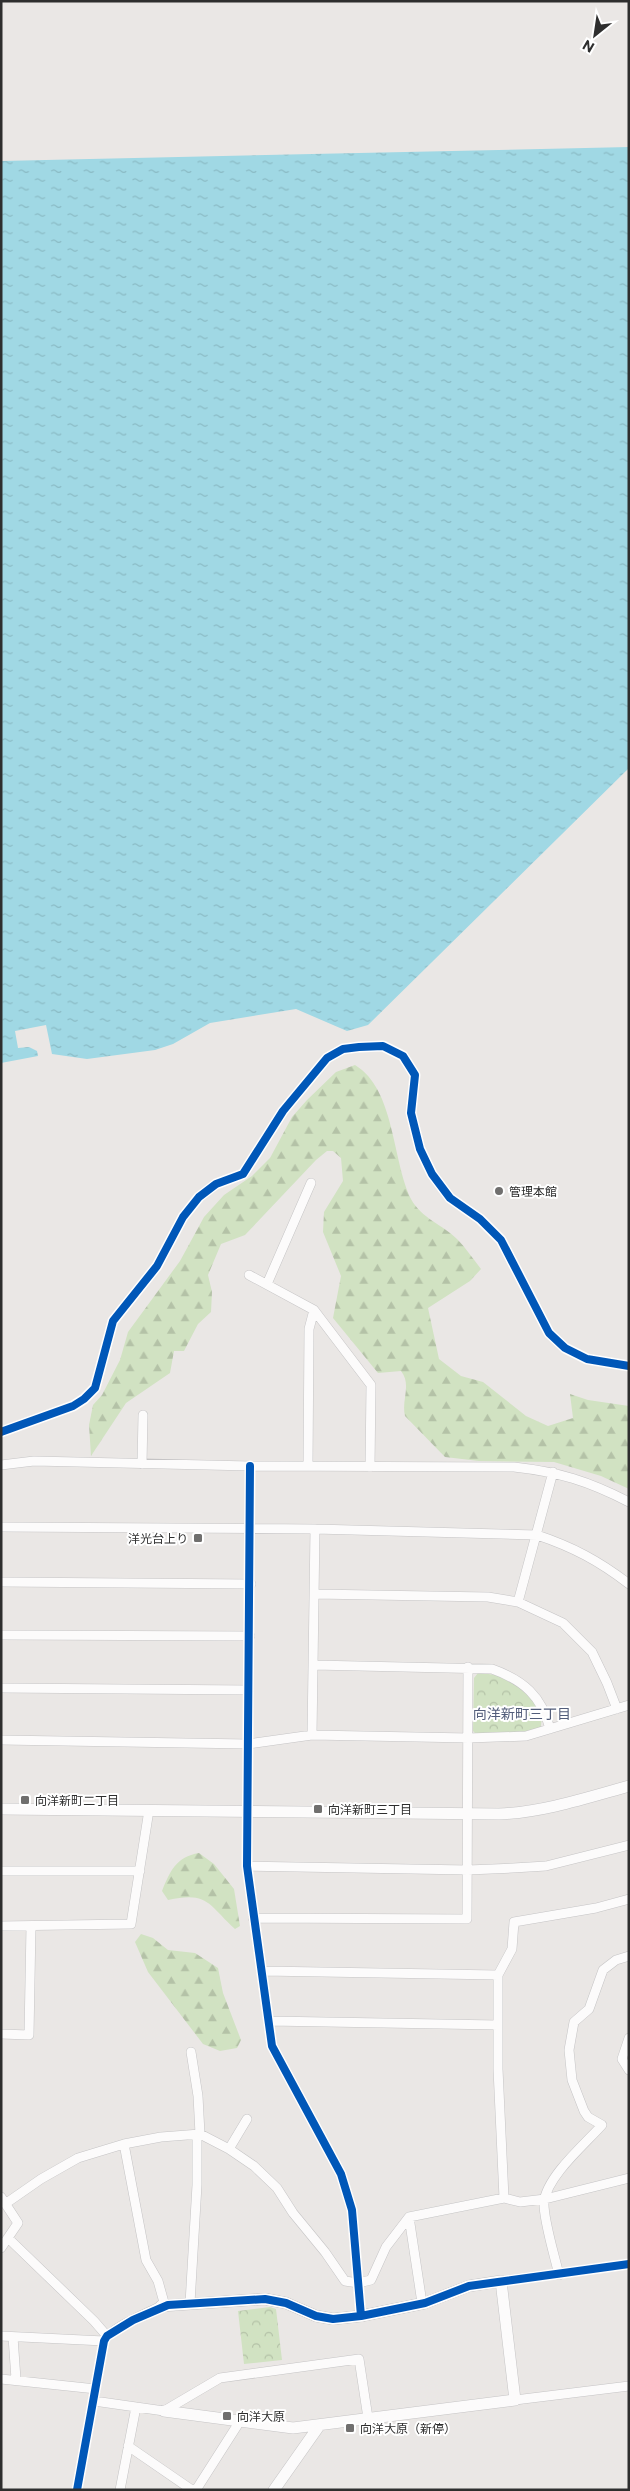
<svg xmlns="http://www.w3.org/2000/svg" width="630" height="2491" viewBox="0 0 630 2491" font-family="Commissioner,'Noto Sans JP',sans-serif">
<defs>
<pattern id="forest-firs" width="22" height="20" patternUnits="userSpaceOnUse" patternTransform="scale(1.25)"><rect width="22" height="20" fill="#d1e2c2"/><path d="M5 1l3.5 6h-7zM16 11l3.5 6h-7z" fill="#b4c2a7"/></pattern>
<pattern id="park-crowns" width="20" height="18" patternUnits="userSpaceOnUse" patternTransform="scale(1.25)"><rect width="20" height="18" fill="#d1e2c2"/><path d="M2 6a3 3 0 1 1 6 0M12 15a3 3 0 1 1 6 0" fill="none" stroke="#b4c2a7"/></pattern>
<pattern id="water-ripples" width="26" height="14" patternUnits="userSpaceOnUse" patternTransform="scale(1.25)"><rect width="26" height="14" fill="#a0d8e4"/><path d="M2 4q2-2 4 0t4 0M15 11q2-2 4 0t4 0" fill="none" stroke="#8abac4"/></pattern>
</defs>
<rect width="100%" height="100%" fill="#eae7e5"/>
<!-- forest -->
<path fill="url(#forest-firs)" d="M355,1065C395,1089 392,1160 411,1199C421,1218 443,1225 457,1239C466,1248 473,1259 481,1269L470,1281L428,1308L439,1359L461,1376L483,1382L526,1416L548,1426L573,1418L570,1394L588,1400L629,1406V1489L601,1476L554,1462L479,1461L445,1457L405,1416C401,1400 412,1385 401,1371L378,1373L333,1318L341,1276L323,1232L324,1212L343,1181L341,1158L333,1151H327L316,1160L245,1235L221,1244L208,1275L212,1292L211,1312L198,1324L184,1351H174L170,1373L126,1403L91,1456L89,1425L93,1405L102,1395L120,1360L128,1332L180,1261L204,1217L224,1195L252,1176L270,1158L292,1117L307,1100L336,1072Z
M199,1853L214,1864L234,1889L240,1926L235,1929C208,1904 208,1891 168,1900L162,1891C170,1871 176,1857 199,1853Z
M141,1934L153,1938L168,1950L195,1953L218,1968L223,1993L241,2040L237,2048L220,2051L203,2044L148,1972L135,1942Z"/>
<!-- park -->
<path fill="url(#park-crowns)" d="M478,1673C487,1674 497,1674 505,1678C521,1686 548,1707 540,1728L518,1733L476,1734L473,1731L474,1678Z
M270,2307L276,2309L282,2360L244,2364L238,2311Z"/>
<!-- water -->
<path fill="url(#water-ripples)" d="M629,147V768L368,1025L347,1031L296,1009L210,1023L173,1044L155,1050L87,1059L52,1054L46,1025L15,1031L18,1048L29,1047L37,1051L38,1056L1,1063V161Z"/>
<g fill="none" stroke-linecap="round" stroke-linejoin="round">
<defs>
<path id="minor" d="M249,1275L314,1310L371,1385L370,1467
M267,1284L311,1183
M1,1432L73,1406L84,1399L95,1388L113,1321L157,1266L183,1217L199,1197L216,1184L243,1174L283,1111L327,1058L343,1049L359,1047L383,1046L403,1056L415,1075L411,1113L420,1149L432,1174L450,1198L480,1219L501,1240L549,1333L565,1348L587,1359L629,1366
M142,1464L143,1415
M1,1465L34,1461L250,1466L514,1467C559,1472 588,1481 629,1502
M250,1466L247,1866L272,2046L341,2174L352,2210L361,2316
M308,1466L309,1329L314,1310
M1,1527L315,1529L537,1535C573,1547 599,1561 629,1584
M1,1582L251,1584
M315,1594L488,1597L518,1602L563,1623L592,1652L607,1683L617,1709
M518,1602L553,1472
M1,1635L250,1636
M314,1665L492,1669C523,1680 542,1696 550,1729
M1,1688L249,1690
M312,1735L315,1529
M1,1740L248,1744L312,1735L469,1738L526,1736L629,1705
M247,1866L468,1870L513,1868L546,1866L629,1845
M1,1871H140
M253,1918L467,1919L468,1667
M1,1926L131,1924L149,1810
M263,1971L498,1975
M269,2021L498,2025
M1,2034L29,2035L31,1926
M629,2038L622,2059L629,2070
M191,2052L198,2096L200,2134
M124,2144L146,2260L158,2281L165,2306
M229,2149L247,2119
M1,2197L18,2223L1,2248
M504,2198L498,2069V1975L512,1949L514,1922L596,1908L629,1899
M5,2204L41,2179L78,2158L124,2144L161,2137L200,2134L229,2149L254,2166L277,2188L293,2213L325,2252L345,2281L358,2283L371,2280L386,2247L409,2217L504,2198L520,2202L545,2199L629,2178
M409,2217L422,2303
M8,2238L94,2321L107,2336
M559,2275C555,2257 543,2219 544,2202C547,2176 585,2144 602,2125L588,2117L584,2111L572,2080L569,2050L574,2022L589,2009L603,1970L616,1960L629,1956
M501,2281L629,2264
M190,2303L197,2185V2134
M1,2336L104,2341
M13,2337L16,2379
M1,2379L96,2389
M515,2400L629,2386
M94,2401L164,2411L220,2378L359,2359L368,2418
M128,2446L192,2490
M77,2490L104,2341C113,2326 146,2314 161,2306
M120,2490L136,2407
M196,2490L240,2421"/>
<path id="tertiary" d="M1,1809L499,1814C544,1812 586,1798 629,1786
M161,2306L265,2299L286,2303L316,2316L333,2319L361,2316L425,2303L469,2286L501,2281L515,2400L293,2428L164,2411
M274,2490L319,2426"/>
</defs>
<!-- minor casing -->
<use href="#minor" stroke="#c5c4c5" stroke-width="10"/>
<!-- tertiary casing -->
<use href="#tertiary" stroke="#c5c4c5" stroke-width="12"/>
<!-- minor -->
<use href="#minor" stroke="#fcfbfb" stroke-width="9"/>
<!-- tertiary -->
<use href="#tertiary" stroke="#fcfbfb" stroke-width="11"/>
<defs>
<path id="cycleway" d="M1,1432L73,1406L84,1399L95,1388L113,1321L157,1266L183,1217L199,1197L216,1184L243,1174L283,1111L327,1058L343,1049L359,1047L383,1046L403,1056L415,1075L411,1113L420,1149L432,1174L450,1198L480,1219L501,1240L549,1333L565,1348L587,1359L629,1366
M250,1466L247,1866L272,2046L341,2174L352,2210L361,2316
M77,2490L104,2341L107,2336L133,2320L168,2305L265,2299L286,2303L316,2316L333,2319L361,2316L425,2303L469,2286L629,2264"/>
</defs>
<!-- cycleway casing -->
<use href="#cycleway" stroke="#fff" stroke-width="11"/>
<!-- cycleway -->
<use href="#cycleway" stroke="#0057b8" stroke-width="8"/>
</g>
<!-- markers -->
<g fill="#706f6e" stroke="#fff" stroke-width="2">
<circle cx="499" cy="1191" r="5"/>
<rect x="193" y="1533" width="10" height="10" rx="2.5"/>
<rect x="20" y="1795" width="10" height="10" rx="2.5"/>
<rect x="313" y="1804" width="10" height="10" rx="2.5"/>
<rect x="222" y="2411" width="10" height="10" rx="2.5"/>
<rect x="345" y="2423" width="10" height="10" rx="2.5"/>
</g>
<g text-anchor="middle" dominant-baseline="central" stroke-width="4" stroke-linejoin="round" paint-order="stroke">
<!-- poi labels -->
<g font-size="12" fill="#2e2e2e" stroke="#fff" text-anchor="start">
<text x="509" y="1191">管理本館</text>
<text x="188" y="1538" text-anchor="end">洋光台上り</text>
<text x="35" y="1800">向洋新町二丁目</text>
<text x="328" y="1809">向洋新町三丁目</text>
<text x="237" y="2416">向洋大原</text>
<text x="360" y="2428">向洋大原（新停）</text>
</g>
<!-- neighbourhood labels -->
<g font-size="14" fill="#525d7a" stroke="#fff">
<text x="522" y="1713">向洋新町三丁目</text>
</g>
</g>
<!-- border -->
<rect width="630" height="2491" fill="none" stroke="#2e2e2e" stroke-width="5"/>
<!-- north arrow -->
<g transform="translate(595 35) rotate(210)" stroke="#ffffff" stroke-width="4" paint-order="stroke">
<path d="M0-4L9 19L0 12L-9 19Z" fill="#2e2e2e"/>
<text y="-8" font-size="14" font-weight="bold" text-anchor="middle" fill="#2e2e2e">N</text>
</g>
</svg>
